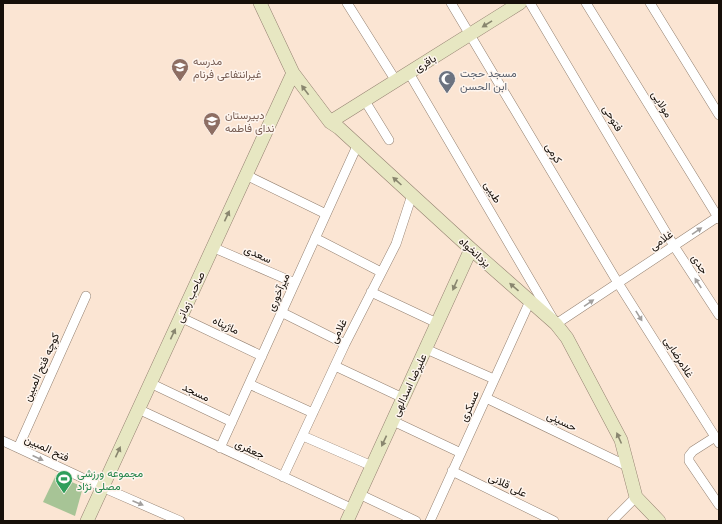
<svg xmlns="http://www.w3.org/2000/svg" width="722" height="524" viewBox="0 0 722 524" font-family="Poppins,Vazirmatn,sans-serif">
<rect width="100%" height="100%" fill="#fbe5d3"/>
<!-- green -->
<path fill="#a7c496" d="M56,475L83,487L75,516L43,502Z"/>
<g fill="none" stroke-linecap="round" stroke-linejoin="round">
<defs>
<path id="street" d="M347,3L396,81
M451,3L618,283L719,443
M530,3L674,246L719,315
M586,3L719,219
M650,3L719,115
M409,73L556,324L719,216
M365,101L389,140
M246,175L326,214
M315,238L381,272
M212,247L295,283
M371,292L437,323
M281,312L345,344
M180,317L262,356
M426,349L494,379
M335,366L403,398
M150,383L232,422
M249,384L313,413
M486,398L627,466
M138,409L353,509
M393,421L461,453
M303,436L372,466
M715,437L693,451L689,456V461L719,505
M3,441L102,487L180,521
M18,448L86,296
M220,448L357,146
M452,471L554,521
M283,477L345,344L396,244L412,195
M359,494L416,521
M430,521L530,301
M612,521L636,497"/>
<path id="secondary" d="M260,3L293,73L330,122L339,128L471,249L556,324L567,338L621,440L636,497L659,521
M330,122L520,3
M87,521L293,73
M347,521L471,249"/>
</defs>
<!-- street casing -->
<use href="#street" stroke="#948171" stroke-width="10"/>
<!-- secondary casing -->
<use href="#secondary" stroke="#948171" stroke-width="14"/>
<!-- street -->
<use href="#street" stroke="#fff" stroke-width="9"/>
<!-- secondary -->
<use href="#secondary" stroke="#e7e7c2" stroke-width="13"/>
</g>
<!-- one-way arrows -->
<defs><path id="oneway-solid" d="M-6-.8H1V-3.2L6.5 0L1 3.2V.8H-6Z"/></defs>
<g fill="#89866f">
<use href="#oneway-solid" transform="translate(487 24) rotate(148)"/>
<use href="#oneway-solid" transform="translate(305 90) rotate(-127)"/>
<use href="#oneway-solid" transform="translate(397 181) rotate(-138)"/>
<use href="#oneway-solid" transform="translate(227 216) rotate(-65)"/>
<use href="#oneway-solid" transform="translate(455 285) rotate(114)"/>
<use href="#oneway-solid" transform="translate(514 287) rotate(-139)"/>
<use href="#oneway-solid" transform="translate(173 334) rotate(-65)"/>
<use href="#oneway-solid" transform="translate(619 438) rotate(-114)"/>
<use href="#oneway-solid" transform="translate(384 441) rotate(115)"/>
<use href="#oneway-solid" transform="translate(118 452) rotate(-65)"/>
</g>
<g fill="#a29f9d">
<use href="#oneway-solid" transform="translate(697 231) rotate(-34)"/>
<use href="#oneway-solid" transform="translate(698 283) rotate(-123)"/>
<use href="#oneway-solid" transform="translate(589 303) rotate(-34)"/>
<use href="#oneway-solid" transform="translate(639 316) rotate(58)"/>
<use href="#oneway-solid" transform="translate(38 458) rotate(25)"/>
<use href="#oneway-solid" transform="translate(138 503) rotate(23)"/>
</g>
<!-- icons -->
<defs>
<symbol id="school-pin" viewBox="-11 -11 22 30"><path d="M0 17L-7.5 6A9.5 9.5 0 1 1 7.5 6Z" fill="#8d6e63" stroke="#fef5ee"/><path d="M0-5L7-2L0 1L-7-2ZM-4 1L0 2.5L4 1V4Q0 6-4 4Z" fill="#fff"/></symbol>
<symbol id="mosque-pin" viewBox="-11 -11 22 30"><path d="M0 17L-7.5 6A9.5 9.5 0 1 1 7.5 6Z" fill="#6b7280" stroke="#fef5ee"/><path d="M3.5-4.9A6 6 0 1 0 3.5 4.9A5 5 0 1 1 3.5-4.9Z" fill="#fff"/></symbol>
<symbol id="stadium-pin" viewBox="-11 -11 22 30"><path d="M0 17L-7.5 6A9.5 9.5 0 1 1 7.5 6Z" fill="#2e9e5b" stroke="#fef5ee"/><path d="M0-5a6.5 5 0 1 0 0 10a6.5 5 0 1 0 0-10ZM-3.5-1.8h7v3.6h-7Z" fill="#fff"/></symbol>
</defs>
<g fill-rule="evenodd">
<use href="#school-pin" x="170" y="57" width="20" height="27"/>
<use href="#mosque-pin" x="437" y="69" width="20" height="27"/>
<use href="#school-pin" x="202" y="111" width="20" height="27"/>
<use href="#stadium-pin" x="54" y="469" width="20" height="27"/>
</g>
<g text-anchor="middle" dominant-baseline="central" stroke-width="3" stroke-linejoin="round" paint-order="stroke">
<!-- education labels -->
<g font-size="11" fill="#785e54" stroke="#fef5ee" text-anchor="start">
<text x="193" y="61">مدرسه<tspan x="193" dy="13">غیرانتفاعی فرنام</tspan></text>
<text x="225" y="115">دبیرستان<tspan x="225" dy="13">ندای فاطمه</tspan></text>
</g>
<!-- street labels -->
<g font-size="11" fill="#160f09" stroke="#fef5ee">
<text transform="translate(425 63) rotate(-32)">باقری</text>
<text transform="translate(662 104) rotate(58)">مولایی</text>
<text transform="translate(613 118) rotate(59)">فتوحی</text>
<text transform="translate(554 153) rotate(59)">کرمی</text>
<text transform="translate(493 192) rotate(60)">طیبی</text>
<text transform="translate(661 240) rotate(-34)">غلامی</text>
<text transform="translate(475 252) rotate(42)">یزدانخواه</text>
<text transform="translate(258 254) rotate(24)">سعدی</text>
<text transform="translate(700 264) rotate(57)">جدی</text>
<text transform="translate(278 292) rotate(-66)">میرآخوری</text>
<text transform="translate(190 297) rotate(-65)">صاحب زمانی</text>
<text transform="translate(226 325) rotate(25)">ماژپناه</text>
<text transform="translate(338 331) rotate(-64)">غلامی</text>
<text transform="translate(679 357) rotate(58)">غلامرضایی</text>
<text transform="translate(41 367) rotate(-66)">کوچه فتح المبین</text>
<text transform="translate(409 385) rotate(-65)">علیرضا اسدالهی</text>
<text transform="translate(196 392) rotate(25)">مسجد</text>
<text transform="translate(469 406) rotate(-66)">عسکری</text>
<text transform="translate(562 421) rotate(26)">حسینی</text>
<text transform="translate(47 448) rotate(25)">فتح المبین</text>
<text transform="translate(250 449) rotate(25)">جعفری</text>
<text transform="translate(508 485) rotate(26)">علی قلانی</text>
</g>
<!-- worship labels -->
<g font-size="11" fill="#5b616d" stroke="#fef5ee" text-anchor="start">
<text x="460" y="73">مسجد حجت<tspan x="460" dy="13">ابن الحسن</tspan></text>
</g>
<!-- leisure labels -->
<g font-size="11" fill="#27864d" stroke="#fef5ee" text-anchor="start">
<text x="77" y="473">مجموعه ورزشی<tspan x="77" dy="13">مصلی نژاد</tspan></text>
</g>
</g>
<!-- border -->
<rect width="722" height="524" fill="none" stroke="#160f09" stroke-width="8"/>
</svg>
